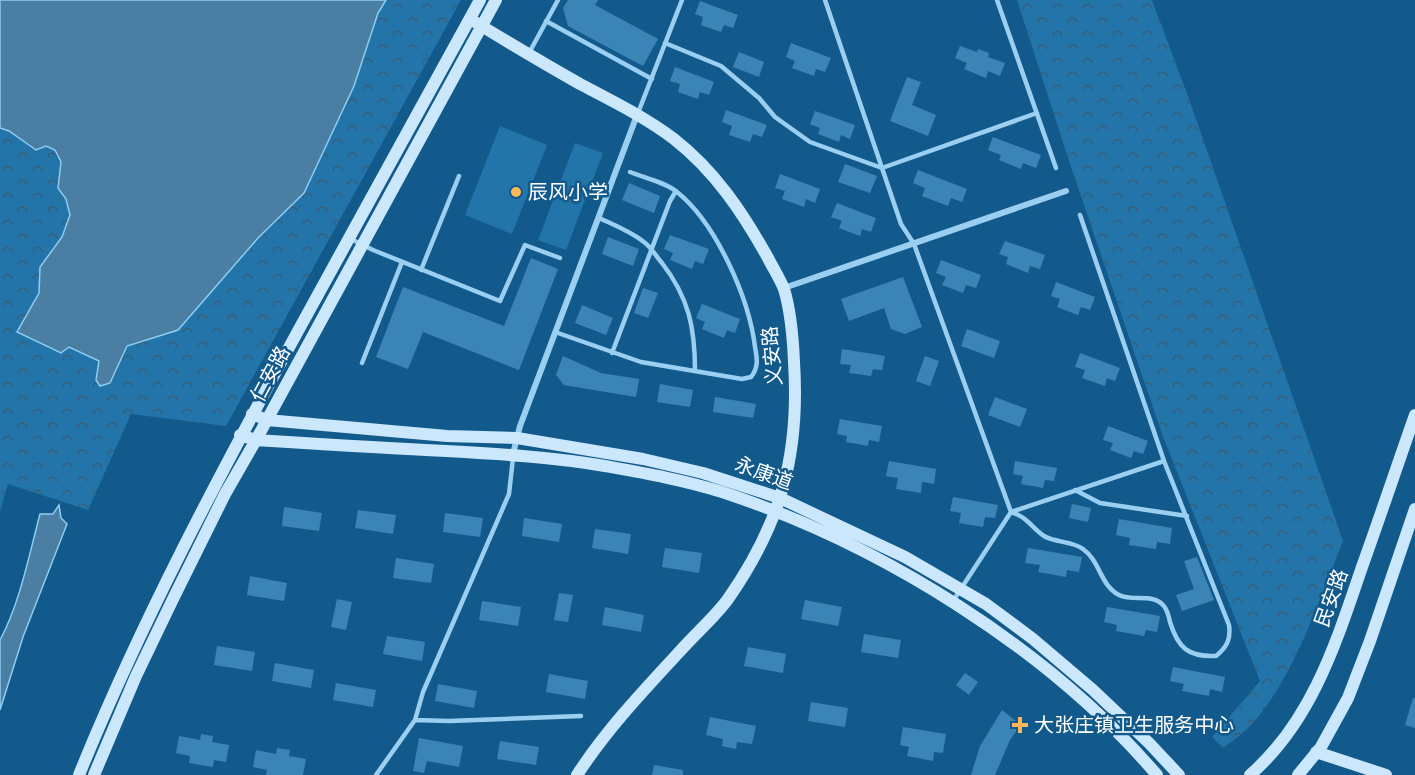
<svg xmlns="http://www.w3.org/2000/svg" width="1415" height="775" viewBox="0 0 1415 775" font-family="'Space Grotesk','Noto Sans SC',sans-serif">
<defs>
<pattern id="forest-crowns" width="20" height="18" patternUnits="userSpaceOnUse" patternTransform="scale(1.5)"><rect width="20" height="18" fill="#2274a9"/><path d="M2 6a3 3 0 1 1 6 0M12 15a3 3 0 1 1 6 0" fill="none" stroke="#395e76"/></pattern>
</defs>
<rect width="100%" height="100%" fill="#135a8c"/>
<!-- forest -->
<path fill="url(#forest-crowns)" d="M0,0H461L226,426L131,414L88,510L8,484L0,511Z
M1017,0H1152L1189,99L1343,541C1320,598 1292,684 1248,728C1241,735 1231,742 1223,748L1212,737L1260,681L1162,434L1068,158Z"/>
<!-- pitch -->
<path fill="#2274a9" d="M500,126L547,145L512,234L465,215Z
M575,143L603,153L566,250L538,240Z"/>
<!-- water -->
<path fill="#4a7fa3" stroke="#8dcdf4" stroke-width="1.5" d="M0,0H386L378,13L354,86L304,193L258,238L178,330L127,346L110,383L100,386L96,380L99,361L69,347L61,353L17,332L39,293L40,267L62,237L70,215L66,199L58,188L61,162L55,150L46,146L36,150L9,131L0,128Z
M59,505L61,518L67,524L23,637L0,710V640C20,603 29,555 40,514H53Z"/>
<!-- building -->
<path fill="#3b85b6" d="M568,0H598L595,5L658,39L643,66L568,26L563,8Z
M700,1L738,15L733,28L724,25L721,32L701,25L703,17L695,14Z
M791,43L831,58L825,72L816,69L814,76L792,68L795,61L786,57Z
M960,46L977,52L978,49L989,53L988,57L1005,63L1000,76L988,71L986,78L964,69L967,63L955,58Z
M739,52L764,62L759,77L733,67Z
M675,67L714,82L709,95L700,92L698,99L678,92L680,84L670,81Z
M907,77L921,82L912,105L936,115L928,136L890,121Z
M726,110L767,125L762,137L753,134L750,142L729,135L732,126L722,122Z
M815,111L855,125L850,139L841,135L839,142L818,134L820,128L810,124Z
M993,137L1041,155L1036,168L1023,163L1021,169L999,160L1001,155L988,150Z
M845,164L877,176L870,193L838,182Z
M918,170L967,189L962,202L951,198L948,206L922,196L925,188L913,183Z
M780,174L820,189L815,203L806,199L804,207L782,199L785,191L775,188Z
M629,183L660,196L654,213L622,200Z
M837,203L876,218L871,232L862,229L860,236L839,228L842,221L831,217Z
M670,235L709,249L703,264L695,261L692,269L670,260L673,253L664,249Z
M608,237L639,249L633,266L602,254Z
M1005,241L1045,255L1040,269L1030,266L1028,273L1006,264L1008,257L999,254Z
M531,258L558,269L519,370L423,332L408,369L376,357L403,287L504,326Z
M941,260L981,275L976,288L966,285L963,293L942,285L946,277L936,273Z
M903,277L922,327L905,334L891,329L884,308L849,321L841,299Z
M1056,282L1095,297L1090,310L1081,307L1078,315L1057,307L1060,299L1051,296Z
M643,288L658,293L648,318L634,313Z
M702,304L740,319L735,333L727,330L724,338L702,329L705,322L696,318Z
M582,305L613,318L606,335L575,323Z
M967,329L1000,341L994,358L961,346Z
M842,349L885,356L882,370L873,369L871,376L849,373L851,365L840,364Z
M1080,353L1120,368L1115,381L1107,378L1105,386L1082,378L1085,370L1075,367Z
M563,356L601,373L639,379L636,397L564,385L556,375Z
M925,356L939,361L930,386L916,381Z
M660,384L693,390L690,407L657,402Z
M715,397L756,404L753,418L713,412Z
M995,397L1027,409L1020,427L988,415Z
M840,419L882,426L879,442L869,440L868,446L846,442L847,436L837,434Z
M1108,426L1148,441L1143,454L1134,451L1131,458L1110,450L1113,443L1103,440Z
M889,461L936,469L934,484L922,482L921,493L896,489L898,478L886,476Z
M1015,461L1057,468L1054,481L1045,480L1043,488L1021,484L1023,476L1013,474Z
M953,497L998,505L995,518L985,517L983,527L959,523L961,513L950,511Z
M1072,504L1091,508L1088,522L1069,518Z
M284,507L322,513L319,531L282,526Z
M358,510L396,515L393,534L355,528Z
M445,513L483,518L480,537L443,532Z
M524,518L562,524L559,542L522,536Z
M1119,519L1172,528L1170,544L1157,542L1156,549L1129,545L1130,538L1116,535Z
M595,529L631,534L628,554L592,548Z
M665,548L702,553L699,573L662,567Z
M1028,548L1082,557L1079,572L1067,570L1066,577L1038,572L1040,565L1025,563Z
M1197,557L1214,600L1182,611L1176,595L1194,589L1184,561Z
M396,558L434,564L431,583L393,578Z
M250,576L287,583L284,601L247,595Z
M559,593L573,595L568,622L554,620Z
M337,599L352,602L346,630L331,627Z
M805,600L842,607L838,626L801,619Z
M482,601L521,607L518,626L479,620Z
M605,607L644,615L641,632L602,625Z
M1107,607L1160,616L1157,632L1146,630L1144,636L1116,631L1117,625L1104,622Z
M864,634L901,640L898,658L861,652Z
M387,636L425,642L422,661L383,654Z
M217,646L255,652L252,671L214,665Z
M748,647L786,654L783,673L744,666Z
M275,663L314,670L311,688L272,681Z
M1173,667L1225,677L1222,692L1210,689L1209,696L1182,691L1184,684L1170,681Z
M965,673L978,682L969,695L956,685Z
M549,674L588,681L585,699L546,692Z
M336,683L376,690L373,707L333,700Z
M438,684L477,691L474,708L435,701Z
M1413,698H1415V728L1405,725Z
M811,702L848,708L845,727L808,721Z
M1002,710L1021,725L1010,740L995,775H971L980,746Z
M710,717L756,726L752,744L737,742L736,749L722,746L723,739L706,735Z
M903,727L946,734L943,753L934,752L933,761L907,756L909,747L900,745Z
M201,734L213,736L212,742L229,745L226,762L214,760L213,767L189,763L190,756L176,753L179,736L200,740Z
M419,738L463,746L459,767L427,761L424,773L413,771Z
M500,741L539,747L536,765L497,759Z
M277,748L290,750L289,756L306,759L303,775H266L267,770L253,767L256,750L276,754Z
M654,765L683,770V775H652Z"/>
<g fill="none" stroke-linecap="round" stroke-linejoin="round">
<!-- lane -->
<path stroke="#9bcff1" stroke-width="4.5" d="M825,0L901,224L914,244L1011,512L1164,461L1080,215
M997,0L1056,168
M546,21L652,79
M665,43L721,66L759,98L775,117L810,142L882,168L1037,113
M529,53L558,0
M638,113L682,0
M599,218C614,225 630,231 644,242C651,247 656,256 662,263C689,298 695,328 695,371
M351,239L373,250L500,301L525,245L560,258
M421,270L459,176
M555,332L641,362L742,379L751,377C759,367 757,358 755,347C749,298 716,223 677,192C665,182 645,178 630,172
M612,353L670,201L676,191
M362,363L402,262
M1075,490L1100,503L1187,516
M953,601L1011,512C1017,514 1023,517 1027,521C1033,526 1038,532 1044,536C1056,543 1073,541 1083,549C1100,561 1100,585 1119,595C1133,602 1152,593 1163,605C1167,609 1169,617 1170,622C1178,648 1188,657 1216,656C1227,647 1231,639 1229,625L1164,461
M415,720L449,721L581,716
M376,775L415,720L423,692L509,494L513,458"/>
<!-- street -->
<path stroke="#9bcff1" stroke-width="6" d="M784,288L1066,191
M513,454L520,426L637,115"/>
<!-- secondary -->
<path stroke="#cae7fb" stroke-width="12" d="M470,19C506,41 543,63 580,84C612,101 645,117 674,139C715,171 743,213 768,258C773,268 780,279 784,289C791,312 793,338 794,362C800,455 781,523 728,599C715,617 696,633 681,650C644,690 607,729 577,775
M252,414L267,420L447,436L517,438L643,459L703,473L780,498L905,557L986,604L1033,639L1093,690L1149,743L1179,775
M240,435L256,440C320,444 383,448 446,451C499,454 552,457 605,466C644,473 684,480 722,492C880,544 1048,648 1157,775
M1316,752L1386,775
M79,775C141,622 219,476 298,331C359,220 420,110 480,0
M94,775L136,676L173,599L225,494L256,440L496,0
M1250,775C1312,721 1336,643 1362,567C1380,517 1397,466 1415,415
M1298,775L1321,747L1348,698L1370,641L1415,509"/>
</g>
<!-- markers -->
<g fill="#ffb75b" stroke="#135a8c" stroke-width="2">
<circle cx="516" cy="192" r="6"/>
<path d="M1017 716h6v6h6v6h-6v6h-6v-6h-6v-6h6z"/>
</g>
<g text-anchor="middle" dominant-baseline="central" stroke-width="5" stroke-linejoin="round" paint-order="stroke">
<!-- poi labels -->
<g font-size="20" fill="#fff" stroke="#135a8c" text-anchor="start">
<text x="528" y="192">辰风小学</text>
<text x="1034" y="725">大张庄镇卫生服务中心</text>
</g>
<!-- street labels -->
<g font-size="20" fill="#fff" stroke="#135a8c">
<text transform="translate(772 356) rotate(-95)">义安路</text>
<text transform="translate(270 374) rotate(-62)">仁安路</text>
<text transform="translate(764 473) rotate(20)">永康道</text>
<text transform="translate(1331 598) rotate(-70)">民安路</text>
</g>
</g>
</svg>
